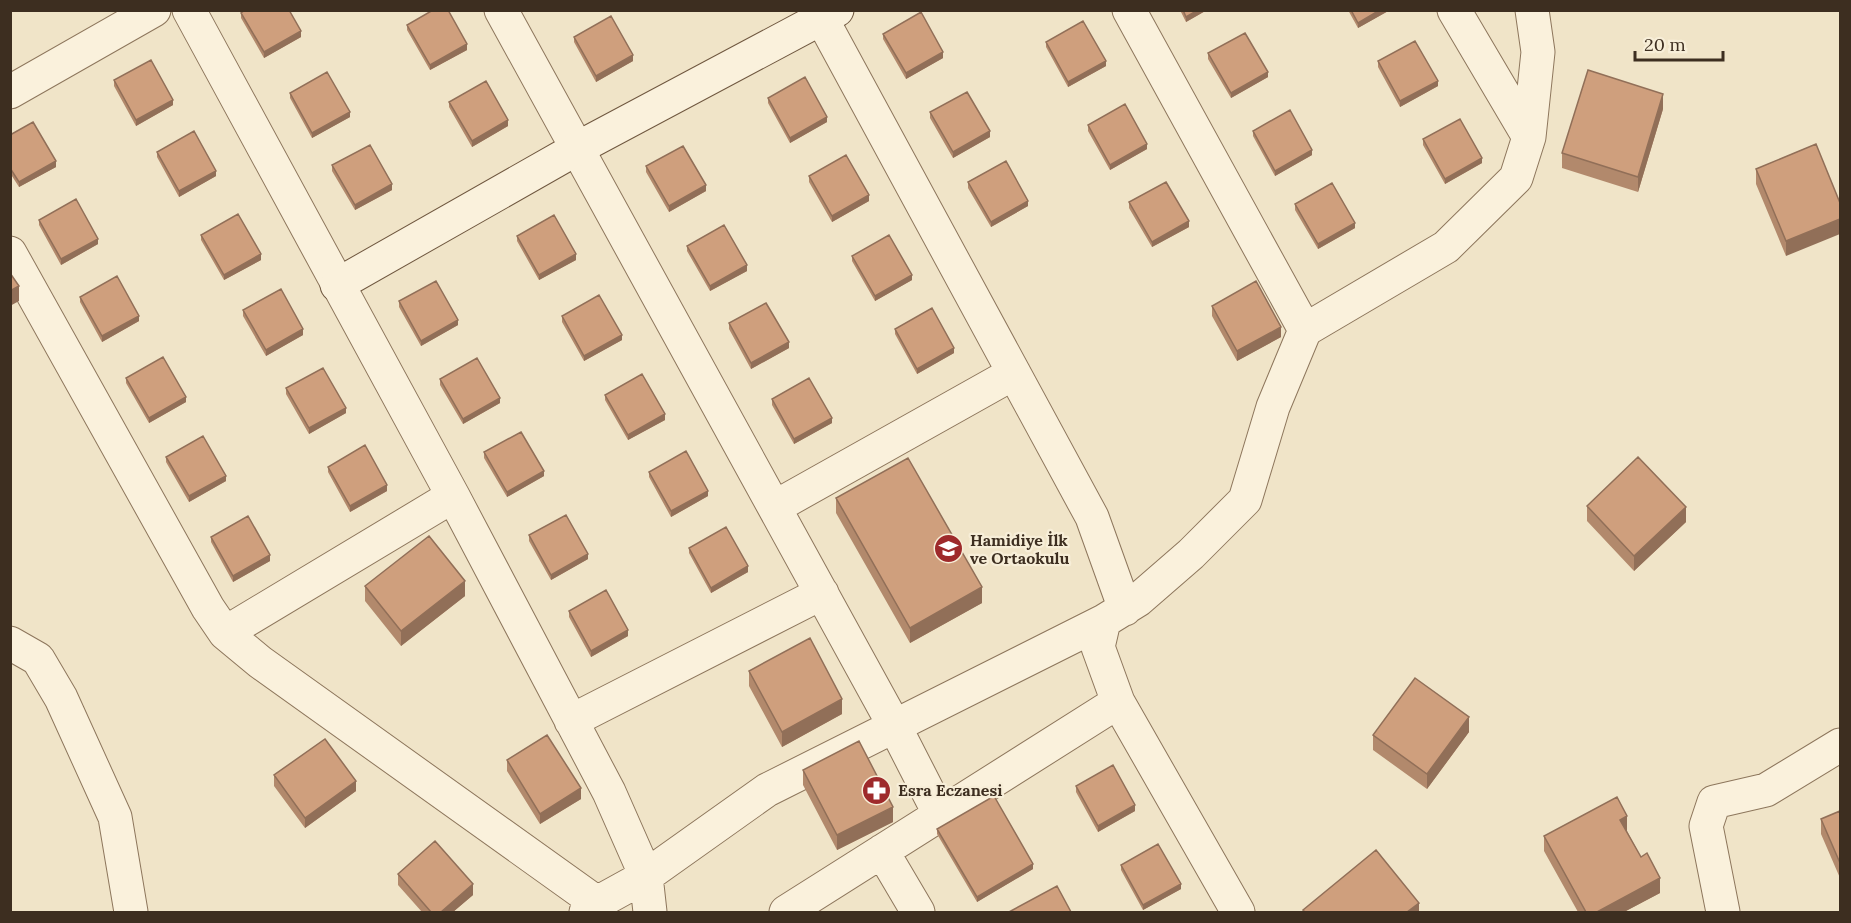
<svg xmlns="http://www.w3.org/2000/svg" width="1851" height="923" viewBox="0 0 1851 923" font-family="Lora,serif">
<rect width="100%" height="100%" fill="#f0e4c8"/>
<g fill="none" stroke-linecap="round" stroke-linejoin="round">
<defs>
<path id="street" d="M189,10L453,496L609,792L646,876L650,912
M501,10L895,727L940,815
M817,10L1092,517L1125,609
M1129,10L1305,330
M1454,10L1529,137
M10,92L154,10
M10,253L208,608L225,633L260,662L597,903
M775,507L1014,373
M1104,621L1098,647L1118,702L1238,912
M225,633L453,496
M10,643L38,659L61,698L115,817L131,912
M571,721L822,593
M882,851L918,912
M586,912L597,903L646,876L767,790L1104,621L1138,600L1191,554L1245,500L1273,407L1305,330L1446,247L1516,178L1529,137L1538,52L1532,10
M786,912L1118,702
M1723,912L1706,826L1714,802L1766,790L1840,745"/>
<path id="secondary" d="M337,285L578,148L837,10"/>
</defs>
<!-- street casing -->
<use href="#street" stroke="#8d765c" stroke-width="35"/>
<!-- secondary casing -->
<use href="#secondary" stroke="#6f573f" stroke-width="35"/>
<!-- street -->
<use href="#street" stroke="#faf1dc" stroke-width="33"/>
<!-- secondary -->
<use href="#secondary" stroke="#faf1dc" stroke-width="33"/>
</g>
<!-- wall -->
<path fill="#b2896c" d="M1180,10H1207L1186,22Z
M1348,10H1390L1358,28Z
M241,13L301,37L264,58L241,18Z
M407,25L467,50L430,70L407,30Z
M883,34L943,58L906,79L883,39Z
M574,37L633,61L596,82L574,42Z
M1046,42L1106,66L1068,87L1046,47Z
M1208,53L1268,77L1231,98L1208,59Z
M1378,61L1438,86L1400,107L1378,67Z
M114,80L173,105L136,126L114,86Z
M290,93L350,117L312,138L290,98Z
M768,98L827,122L790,143L768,103Z
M449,102L508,126L472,147L449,107Z
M1663,109L1638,192L1562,168V153Z
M930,112L990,137L953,158L930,118Z
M1088,125L1147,149L1110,170L1088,131Z
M1253,131L1312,155L1275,176L1253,136Z
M10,135L56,167L19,187L10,173Z
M1423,139L1482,163L1445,184L1423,145Z
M1816,144L1786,256L1756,184V169Z
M157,152L216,176L179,197L157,157Z
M332,165L392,190L355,210L332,171Z
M646,166L706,191L669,212L646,172Z
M809,176L869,201L832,222L809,182Z
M968,182L1028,206L991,227L968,188Z
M1129,202L1189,227L1152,247L1129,208Z
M1295,204L1355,228L1318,249L1295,210Z
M39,220L98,244L61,265L39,225Z
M201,235L261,260L224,280L201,240Z
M517,236L576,260L539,280L517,241Z
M687,246L747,271L710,291L687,251Z
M852,256L912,280L875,301L852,261Z
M80,297L139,321L102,342L80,302Z
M399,301L458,325L421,346L399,307Z
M1212,306L1281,337L1237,361L1212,316Z
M243,310L303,335L266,356L243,316Z
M562,316L622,340L584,361L562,322Z
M729,323L789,348L751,369L729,329Z
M895,329L954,353L917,374L895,334Z
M126,378L186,402L149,423L126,383Z
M440,379L500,403L463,424L440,385Z
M286,388L346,413L309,434L286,394Z
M605,395L665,420L628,440L605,400Z
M772,399L832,423L794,444L772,405Z
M484,452L544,476L507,497L484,458Z
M166,457L226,481L189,502L166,462Z
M328,467L387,491L350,512L328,472Z
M649,472L708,496L671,517L649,477Z
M836,498L982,603L910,643L836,513Z
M1587,506L1686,522L1634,571L1587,521Z
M529,535L588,559L551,580L529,541Z
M211,537L270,561L233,582L211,542Z
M689,548L748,572L711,593L689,553Z
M365,586L465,596L401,646L365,601Z
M569,611L628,636L591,657L569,617Z
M749,671L842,714L782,747L749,686Z
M1469,732L1427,789L1373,750V735Z
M507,760L581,799L540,824L507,771Z
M803,770L893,822L837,850L803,785Z
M274,775L356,791L305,828L274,786Z
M1076,786L1135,811L1098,832L1076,792Z
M1840,811V878L1821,834V819Z
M937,829L1033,869L977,902L937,834Z
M1627,831L1660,893L1624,912H1578L1544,851V836Z
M1121,865L1181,889L1143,910L1121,870Z
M398,874L473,895L453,912H422L398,885Z"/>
<!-- shaded-wall -->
<path fill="#916f58" d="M1198,10H1207L1186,22V17Z
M1380,10H1390L1358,28V23Z
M301,31V37L264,58V52Z
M467,44V50L430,70V65Z
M943,52V58L906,79V73Z
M633,55V61L596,82V76Z
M1106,61V66L1068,87V82Z
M1268,72V77L1231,98V93Z
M1438,81V86L1400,107V101Z
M1663,94V109L1638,192V177Z
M173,100V105L136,126V120Z
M350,112V117L312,138V133Z
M827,117V122L790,143V138Z
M508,120V126L472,147V141Z
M990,131V137L953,158V152Z
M1147,144V149L1110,170V165Z
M1312,150V155L1275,176V171Z
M1482,158V163L1445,184V179Z
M56,161V167L19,187V182Z
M216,171V176L179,197V191Z
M392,184V190L355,210V205Z
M706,185V191L669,212V206Z
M869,195V201L832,222V216Z
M1028,201V206L991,227V222Z
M1840,219V234L1786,256V241Z
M1189,221V227L1152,247V242Z
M1355,223V228L1318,249V244Z
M98,239V244L61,265V259Z
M261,254V260L224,280V275Z
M576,254V260L539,280V275Z
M747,265V271L710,291V286Z
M912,275V280L875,301V296Z
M19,286V301L10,306V291Z
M139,316V321L102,342V336Z
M458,320V325L421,346V341Z
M1281,327V337L1237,361V351Z
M303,329V335L266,356V350Z
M622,335V340L584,361V356Z
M789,342V348L751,369V363Z
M954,348V353L917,374V369Z
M186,397V402L149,423V418Z
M500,398V403L463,424V419Z
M346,408V413L309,434V428Z
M665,414V420L628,440V435Z
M832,418V423L794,444V439Z
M544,471V476L507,497V492Z
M226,476V481L189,502V496Z
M387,485V491L350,512V506Z
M708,491V496L671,517V511Z
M1686,507V522L1634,571V556Z
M588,554V559L551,580V575Z
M270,555V561L233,582V576Z
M748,566V572L711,593V588Z
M465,581V596L401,646V631Z
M982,587V603L910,643V628Z
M628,630V636L591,657V651Z
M842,699V714L782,747V732Z
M1469,717V732L1427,789V774Z
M356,781V791L305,828V818Z
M581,788V799L540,824V814Z
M1135,805V811L1098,832V826Z
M893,807V822L837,850V835Z
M1627,816V831L1620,835V820Z
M1033,864V869L977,902V897Z
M1660,878V893L1624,912H1597Z
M473,884V895L453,912H441Z
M1181,884V889L1143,910V905Z
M1419,903V912H1407Z"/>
<!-- building -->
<path fill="#cf9f7d" stroke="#916f58" stroke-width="1.5" d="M245,10H289L301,31L264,52L241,13Z
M433,10H448L467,44L430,65L407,25Z
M1183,10H1198L1186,17Z
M1351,10H1380L1358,23Z
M921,12L943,52L906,73L883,34Z
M611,16L633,55L596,76L574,37Z
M1083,21L1106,61L1068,82L1046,42Z
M1245,33L1268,72L1231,93L1208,53Z
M1415,41L1438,81L1400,101L1378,61Z
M151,60L173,100L136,120L114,80Z
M1588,70L1663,94L1638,177L1562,153Z
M327,72L350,112L312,133L290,93Z
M805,77L827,117L790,138L768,98Z
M486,81L508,120L472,141L449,102Z
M967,92L990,131L953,152L930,112Z
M1125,104L1147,144L1110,165L1088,125Z
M1290,110L1312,150L1275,171L1253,131Z
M1460,119L1482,158L1445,179L1423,139Z
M33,122L56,161L19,182L10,168V135Z
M194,131L216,171L179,191L157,152Z
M1816,144L1840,203V219L1786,241L1756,169Z
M370,145L392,184L355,205L332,165Z
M683,146L706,185L669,206L646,166Z
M846,155L869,195L832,216L809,176Z
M1006,161L1028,201L991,222L968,182Z
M1166,182L1189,221L1152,242L1129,202Z
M1332,183L1355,223L1318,244L1295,204Z
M76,199L98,239L61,259L39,220Z
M238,214L261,254L224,275L201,235Z
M554,215L576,254L539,275L517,236Z
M724,225L747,265L710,286L687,246Z
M889,235L912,275L875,296L852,256Z
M10,273L19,286L10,291Z
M117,276L139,316L102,336L80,297Z
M436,281L458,320L421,341L399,301Z
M1256,281L1281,327L1237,351L1212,306Z
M281,289L303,329L266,350L243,310Z
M599,295L622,335L584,356L562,316Z
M766,303L789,342L751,363L729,323Z
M932,308L954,348L917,369L895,329Z
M163,357L186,397L149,418L126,378Z
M477,358L500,398L463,419L440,379Z
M323,368L346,408L309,428L286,388Z
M642,374L665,414L628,435L605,395Z
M809,378L832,418L794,439L772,399Z
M521,432L544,471L507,492L484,452Z
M203,436L226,476L189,496L166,457Z
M365,445L387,485L350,506L328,467Z
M686,451L708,491L671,511L649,472Z
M1638,457L1686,507L1634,556L1587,506Z
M908,458L982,587L910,628L836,498Z
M566,515L588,554L551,575L529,535Z
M248,516L270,555L233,576L211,537Z
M726,527L748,566L711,588L689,548Z
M429,536L465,581L401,631L365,586Z
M606,590L628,630L591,651L569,611Z
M810,638L842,699L782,732L749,671Z
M1415,678L1469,717L1427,774L1373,735Z
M547,735L581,788L540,814L507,760Z
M325,739L356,781L305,818L274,775Z
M859,741L893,807L837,835L803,770Z
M1113,765L1135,805L1098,826L1076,786Z
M994,796L1033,864L977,897L937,829Z
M1617,797L1627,816L1620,820L1641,857L1647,853L1660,878L1597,912H1586L1544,836Z
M1840,811V863L1821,819Z
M435,841L473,884L441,912H431L398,874Z
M1158,844L1181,884L1143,905L1121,865Z
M1376,850L1419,903L1407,912H1305L1303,910Z
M1057,886L1071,912H1009Z"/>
<!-- icons -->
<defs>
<symbol id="school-disc" viewBox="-11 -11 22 22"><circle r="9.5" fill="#9e2a2b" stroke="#f7eed8"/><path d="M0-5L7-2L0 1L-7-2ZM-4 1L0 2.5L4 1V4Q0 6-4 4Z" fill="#fff"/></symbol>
<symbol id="pharmacy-disc" viewBox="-11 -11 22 22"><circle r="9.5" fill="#9e2a2b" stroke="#f7eed8"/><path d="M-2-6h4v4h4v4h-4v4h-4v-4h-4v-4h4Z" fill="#fff"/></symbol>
</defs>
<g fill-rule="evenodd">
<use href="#school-disc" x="932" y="532" width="33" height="33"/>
<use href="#pharmacy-disc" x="860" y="774" width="33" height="33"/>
</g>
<g text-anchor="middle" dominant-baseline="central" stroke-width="4.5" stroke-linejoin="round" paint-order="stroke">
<!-- poi labels -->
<g font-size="16" font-weight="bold" fill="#3d2e20" stroke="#f7eed8" text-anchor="start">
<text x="970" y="540">Hamidiye İlk<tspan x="970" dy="18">ve Ortaokulu</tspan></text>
<text x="898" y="790">Esra Eczanesi</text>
</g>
</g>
<!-- border -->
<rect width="1851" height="923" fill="none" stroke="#3d2e20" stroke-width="24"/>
<!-- scale -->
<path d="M1635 51v9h88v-9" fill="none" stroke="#3d2e20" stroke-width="3"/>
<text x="1644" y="51" font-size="18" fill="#3d2e20" stroke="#f7eed8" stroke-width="4.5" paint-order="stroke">20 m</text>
</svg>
